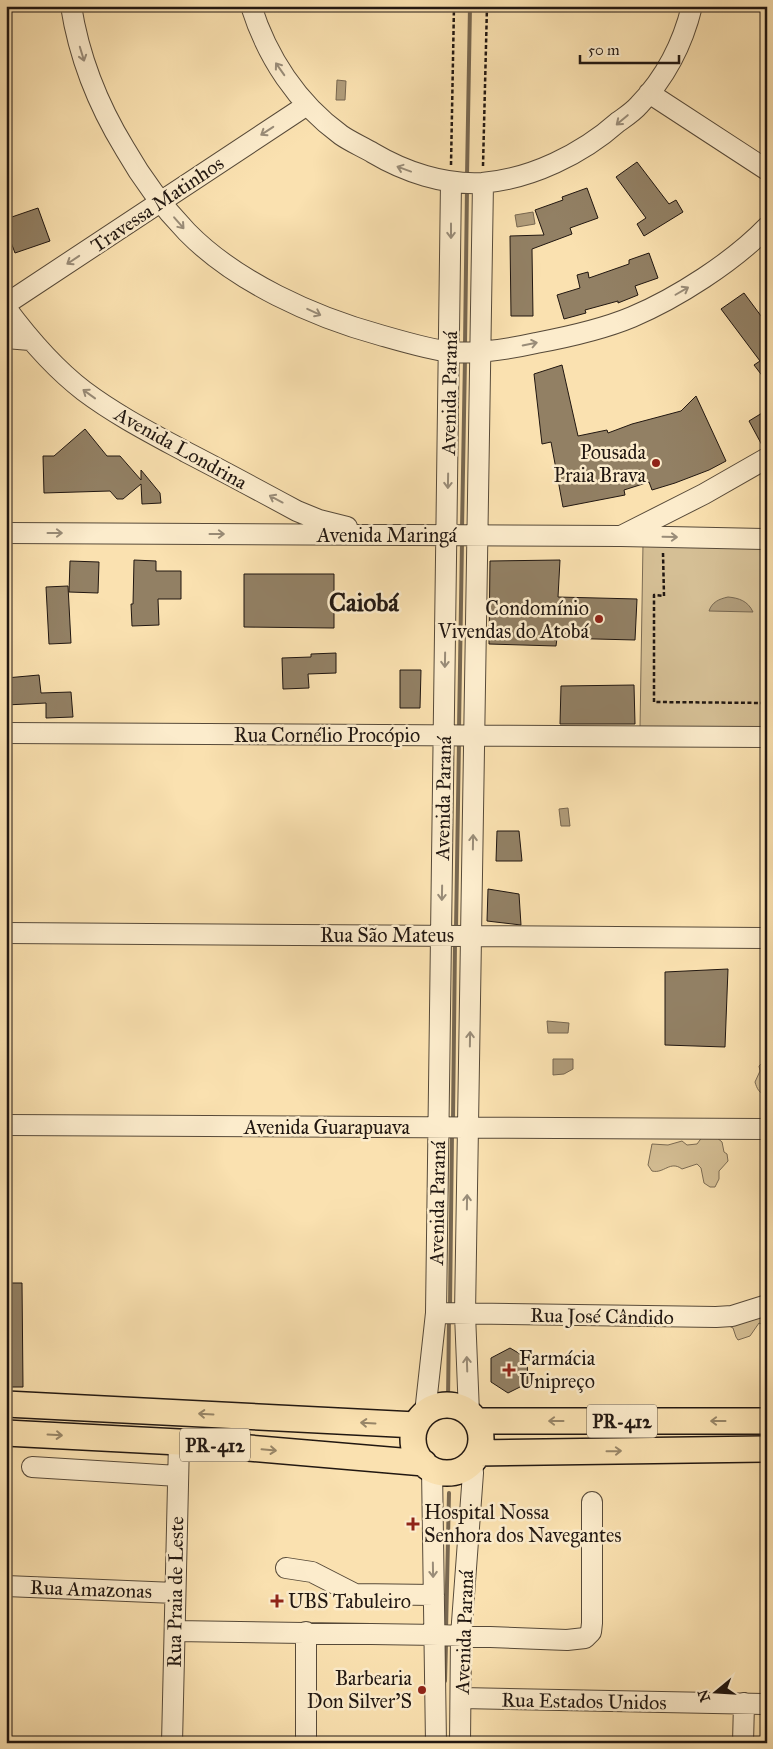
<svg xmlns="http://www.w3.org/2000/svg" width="773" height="1749" viewBox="0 0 773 1749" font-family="'IM FELL Great Primer',serif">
<rect width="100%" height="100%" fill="#fae1b0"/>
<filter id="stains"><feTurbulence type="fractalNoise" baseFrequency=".004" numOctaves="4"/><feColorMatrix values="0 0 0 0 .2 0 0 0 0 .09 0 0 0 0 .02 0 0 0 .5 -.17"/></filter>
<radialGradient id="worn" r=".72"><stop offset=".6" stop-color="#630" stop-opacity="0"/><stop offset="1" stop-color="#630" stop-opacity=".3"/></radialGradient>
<!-- green -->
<path fill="#d5bf95" stroke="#7b6b53" d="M643,543H767V728H640Z
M764,1061L767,1062V1096C759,1093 757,1089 755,1082L760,1071L759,1066Z
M703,1136H715L722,1142L724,1152L727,1154L728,1161L719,1171V1179L715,1187H710L704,1183L701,1168L697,1164L682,1169C670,1160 664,1174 652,1171L648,1165L652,1144L668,1145L682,1141L687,1145L697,1144Z
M767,1301V1330L766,1326L759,1323L750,1336L738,1340L736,1337L733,1328L725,1324Z"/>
<!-- water -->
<path fill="#b09c7a" stroke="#776750" d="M337,80L346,81L345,100H336Z
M533,212L535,224L517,227L515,215Z
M728,597C739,598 748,601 753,612L709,611C712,602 719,599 728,597Z
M568,808L570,826H561L559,809Z
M547,1021L569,1023L568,1033H548Z
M553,1059H573V1069L564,1074L553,1075Z"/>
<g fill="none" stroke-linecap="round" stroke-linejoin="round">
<!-- stream -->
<path stroke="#776750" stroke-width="4" d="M467,176L470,6
M465,346L467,188
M462,529L465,358
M459,729L462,541
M456,929L459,741
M453,1121L455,941
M450,1306L452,1133
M448,1401L449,1318
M446,1631L449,1493
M445,1681L446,1643"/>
</g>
<!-- building -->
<path fill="#928064" stroke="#211711" d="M637,162L669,204L676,200L683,212L644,236L637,224L646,218L616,177Z
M587,188L598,218L570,228L572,234L532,249L533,316H511L510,236L544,235L535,210L563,200L562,197Z
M38,208L50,241L15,253L6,229V219Z
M649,253L658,278L635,286L638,295L618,303V301L585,310L586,313L564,319L557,295L580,288L577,275L588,272L589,278L629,264V260Z
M744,293L767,324V382L754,365L760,361L721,309Z
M562,365L578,436L607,430L608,433L632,424L681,411L696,396L726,461L709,470L675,483L652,490L649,482L624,490L625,495L563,507L551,442L542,444L534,374Z
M767,410V446L763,447L749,421Z
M85,429L107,456H120L141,480V470L160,493L161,503L142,504L141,484L123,499H117L110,491L44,493L43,456H54Z
M134,560L156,561V571H181V599H158L159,625L132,626L131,604H133Z
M560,560L558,597L637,599L635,640L557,638L556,646L489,644L490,561Z
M70,561L99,562L98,593L69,592Z
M244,574H334V628L244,627Z
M68,586L71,643L49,644L46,587Z
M336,653V673L308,674L309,688L283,689L282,658L311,657V654Z
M400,670H421L420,708H400Z
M39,675L41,693L71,692L73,717L46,718V703L6,705V678Z
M634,685L635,724H560L561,686Z
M497,831H519L522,861H496Z
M488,889L519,894L521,925L487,921Z
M728,969L725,1047L665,1045V972Z
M6,1283H22L23,1387H6Z
M510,1348L527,1358L528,1383L508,1393L491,1382V1358Z"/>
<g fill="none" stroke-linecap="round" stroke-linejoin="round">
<defs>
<path id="minor" d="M71,6C79,57 98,105 125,149C142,179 163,207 187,232C236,282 314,317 380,335C401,341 431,350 451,352C479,354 509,349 536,343C568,337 601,330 632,317C677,298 733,262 767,227
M251,6C267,57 297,103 341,135C351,142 363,147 373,153C405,172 444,185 482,183C531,179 582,154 618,122C625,117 633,112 639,105C665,78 683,43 692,6
M649,93L767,170
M6,304L307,105
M6,308C29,339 54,368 84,391C116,415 151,433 186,452C223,471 260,491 297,511L319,520L347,527
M6,338L30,340
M6,533L621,536L767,539
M623,535L704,494L767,458
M6,733L767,737
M6,933L767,938
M6,1125L767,1129
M436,1313L716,1317L732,1316L767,1305
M425,1413L436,1313L451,182
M469,1413L465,1314L483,183
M32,1467L178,1476
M432,1469L436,1743
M286,1568L312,1572L355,1594L434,1595
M6,1586L175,1593
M175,1631L438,1635L567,1640L585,1638L591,1632L592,1623V1502
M461,1698L767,1704
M172,1743L179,1442
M306,1743V1632
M460,1743L461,1636L473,1473L472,1462
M743,1743L744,1703"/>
<path id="major" d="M6,1404L416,1425
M413 1439a34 34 0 1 1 68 0a34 34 0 1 1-68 0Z
M476,1421H767
M6,1433L179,1442L424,1463
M478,1453L767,1449"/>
</defs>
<!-- minor casing -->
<use href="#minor" stroke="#574a39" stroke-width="22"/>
<!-- major casing -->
<use href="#major" stroke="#211711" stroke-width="28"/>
<!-- path -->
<path stroke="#211711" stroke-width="2.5" stroke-dasharray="4 2.5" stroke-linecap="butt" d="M451,165L454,6
M483,166L487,6
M663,553L664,596L654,595V702L767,703"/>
<!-- minor -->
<use href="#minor" stroke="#fceccc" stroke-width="20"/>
<!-- major -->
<use href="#major" stroke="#fae1b0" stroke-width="25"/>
</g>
<!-- one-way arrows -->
<defs><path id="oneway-shaft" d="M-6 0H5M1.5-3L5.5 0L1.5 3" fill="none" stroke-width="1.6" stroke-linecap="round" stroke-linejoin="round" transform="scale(1.25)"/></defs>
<g stroke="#998c78">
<use href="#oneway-shaft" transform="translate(82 54) rotate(73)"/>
<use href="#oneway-shaft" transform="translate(280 69) rotate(-125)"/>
<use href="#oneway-shaft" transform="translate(622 120) rotate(140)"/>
<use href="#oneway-shaft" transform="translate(267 131) rotate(147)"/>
<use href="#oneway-shaft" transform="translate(404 169) rotate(-160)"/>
<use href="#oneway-shaft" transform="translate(179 223) rotate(49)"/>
<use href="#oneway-shaft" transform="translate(451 231) rotate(90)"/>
<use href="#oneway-shaft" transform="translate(73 260) rotate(146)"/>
<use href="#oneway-shaft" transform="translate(682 291) rotate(-30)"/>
<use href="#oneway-shaft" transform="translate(314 312) rotate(25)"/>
<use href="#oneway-shaft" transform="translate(530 344) rotate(-11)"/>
<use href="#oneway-shaft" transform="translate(89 394) rotate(-144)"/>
<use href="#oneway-shaft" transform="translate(448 481) rotate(91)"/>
<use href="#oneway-shaft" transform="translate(276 499) rotate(-152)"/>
<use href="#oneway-shaft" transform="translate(55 533)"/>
<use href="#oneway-shaft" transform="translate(217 534)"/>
<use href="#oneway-shaft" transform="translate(670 537) rotate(1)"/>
<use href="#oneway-shaft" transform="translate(445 660) rotate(91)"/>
<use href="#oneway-shaft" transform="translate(473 842) rotate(-89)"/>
<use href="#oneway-shaft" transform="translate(442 893) rotate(91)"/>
<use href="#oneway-shaft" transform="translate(470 1039) rotate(-89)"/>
<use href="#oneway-shaft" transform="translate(467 1202) rotate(-89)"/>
<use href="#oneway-shaft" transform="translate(467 1364) rotate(-92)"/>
<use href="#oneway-shaft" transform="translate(433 1570) rotate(89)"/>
</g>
<g stroke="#988668">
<use href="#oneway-shaft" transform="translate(206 1414) rotate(-177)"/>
<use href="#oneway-shaft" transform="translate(556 1421) rotate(180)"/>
<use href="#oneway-shaft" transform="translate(718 1421) rotate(180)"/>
<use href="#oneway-shaft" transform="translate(368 1423) rotate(-177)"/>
<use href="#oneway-shaft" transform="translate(55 1435) rotate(3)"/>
<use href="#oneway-shaft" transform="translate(269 1450) rotate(5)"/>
<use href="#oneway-shaft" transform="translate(614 1451) rotate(-1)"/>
</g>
<!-- markers -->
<g fill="#8f2418" stroke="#fceccc" stroke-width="2">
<circle cx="656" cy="463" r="5"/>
<circle cx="599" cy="619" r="5"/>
<path d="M506.5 1362.5h5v5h5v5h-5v5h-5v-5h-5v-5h5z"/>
<path d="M410.5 1516.5h5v5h5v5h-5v5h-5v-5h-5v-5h5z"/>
<path d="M274.5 1593.5h5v5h5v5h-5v5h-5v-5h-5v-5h5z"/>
<circle cx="422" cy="1690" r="5"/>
</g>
<g text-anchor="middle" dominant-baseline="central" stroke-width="5" stroke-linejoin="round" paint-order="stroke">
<!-- shield labels -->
<g fill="#fceccc" stroke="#635749" stroke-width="1">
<rect x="587" y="1404.5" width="70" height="33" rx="4"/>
<rect x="180" y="1428.5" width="70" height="33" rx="4"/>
</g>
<g font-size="19" font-weight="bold" fill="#211711">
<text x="622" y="1421">PR-412</text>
<text x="215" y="1445">PR-412</text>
</g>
<!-- street labels -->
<g font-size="20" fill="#211711" stroke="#fceccc">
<text transform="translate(157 204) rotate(-34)">Travessa Matinhos</text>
<text transform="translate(449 393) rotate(-89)">Avenida Paraná</text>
<text transform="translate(181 448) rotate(29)">Avenida Londrina</text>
<text x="387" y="535">Avenida Maringá</text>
<text x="327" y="735">Rua Cornélio Procópio</text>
<text transform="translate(443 798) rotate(-89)">Avenida Paraná</text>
<text x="387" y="935">Rua São Mateus</text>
<text x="327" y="1127">Avenida Guarapuava</text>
<text transform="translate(437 1203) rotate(-89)">Avenida Paraná</text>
<text transform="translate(602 1316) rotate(1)">Rua José Cândido</text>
<text transform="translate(91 1589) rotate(2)">Rua Amazonas</text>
<text transform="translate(175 1592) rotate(-89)">Rua Praia de Leste</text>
<text transform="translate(464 1632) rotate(-88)">Avenida Paraná</text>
<text transform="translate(584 1701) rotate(1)">Rua Estados Unidos</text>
</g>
<!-- poi labels -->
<g font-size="20" fill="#211711" stroke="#fceccc" text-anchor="end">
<text x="646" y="452">Pousada<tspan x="646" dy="23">Praia Brava</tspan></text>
<text x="589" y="608">Condomínio<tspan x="589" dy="23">Vivendas do Atobá</tspan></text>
<text x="519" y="1358" text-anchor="start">Farmácia<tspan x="519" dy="23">Unipreço</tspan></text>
<text x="424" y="1512" text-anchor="start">Hospital Nossa<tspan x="424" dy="23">Senhora dos Navegantes</tspan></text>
<text x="288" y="1601" text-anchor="start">UBS Tabuleiro</text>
<text x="412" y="1678">Barbearia<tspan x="412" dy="23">Don Silver'S</tspan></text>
</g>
<!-- district labels -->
<g font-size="25" font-weight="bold" fill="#211711" stroke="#fceccc">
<text x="364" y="602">Caiobá</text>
</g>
</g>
<!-- margin -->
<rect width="773" height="1749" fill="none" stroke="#fae1b0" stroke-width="25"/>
<rect x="8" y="8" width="758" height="1734" fill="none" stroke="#211711" stroke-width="2.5"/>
<rect x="12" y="12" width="748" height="1724" fill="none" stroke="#211711"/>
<!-- north arrow -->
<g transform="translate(716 1692) rotate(252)" stroke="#fceccc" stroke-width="4" paint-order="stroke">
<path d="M0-4L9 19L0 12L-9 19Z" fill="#211711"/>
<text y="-8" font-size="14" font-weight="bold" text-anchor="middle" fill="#211711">N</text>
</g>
<!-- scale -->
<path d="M580 55v8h99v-8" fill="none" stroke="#211711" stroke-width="2.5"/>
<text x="588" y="55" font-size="15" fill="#211711" stroke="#fceccc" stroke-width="4" paint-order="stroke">50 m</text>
<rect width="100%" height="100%" filter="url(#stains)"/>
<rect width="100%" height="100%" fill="url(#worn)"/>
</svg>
